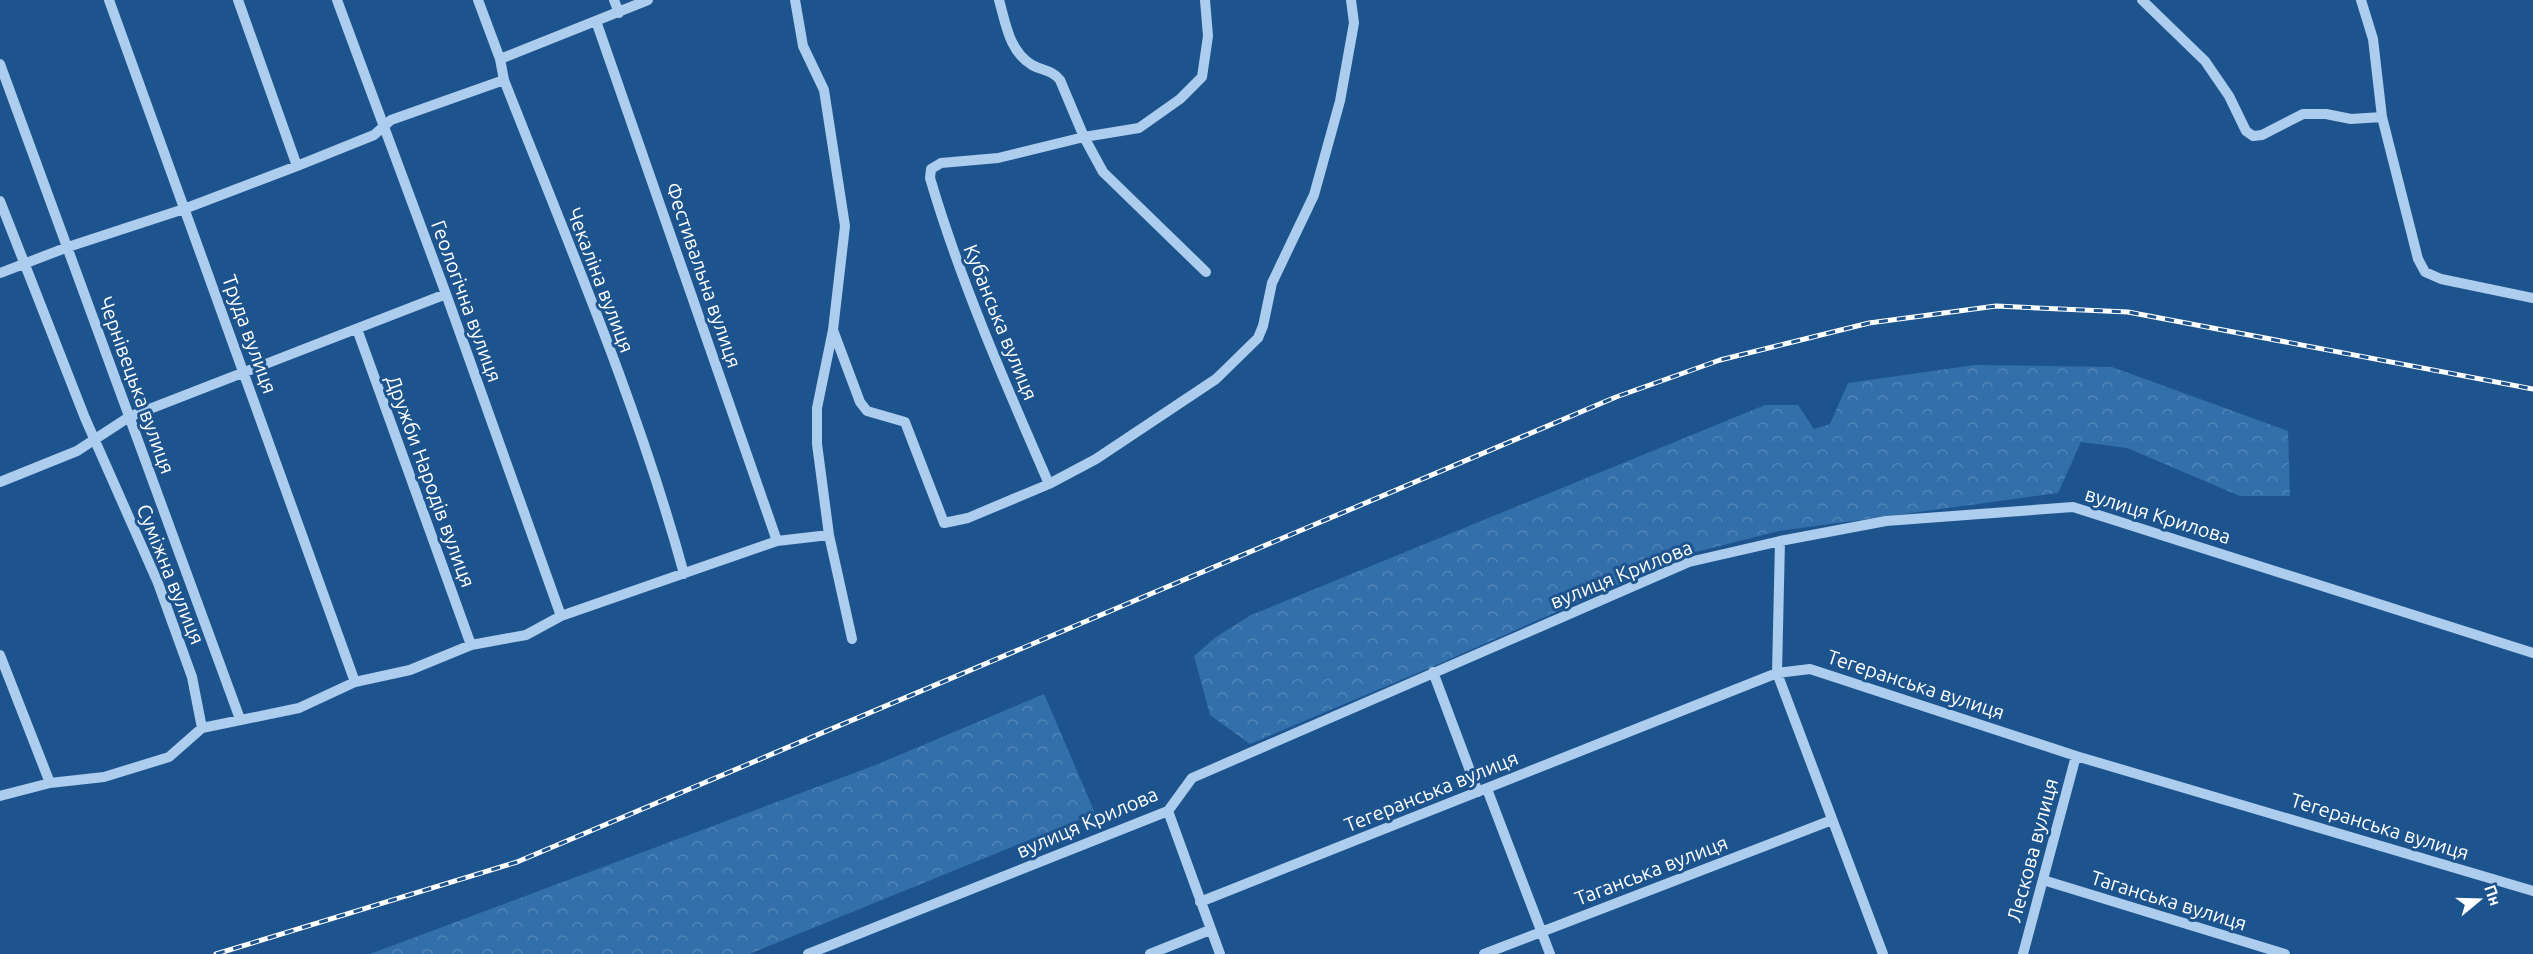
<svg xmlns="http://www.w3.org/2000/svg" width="2533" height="954" viewBox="0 0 2533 954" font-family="Ubuntu,sans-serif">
<defs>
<pattern id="forest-crowns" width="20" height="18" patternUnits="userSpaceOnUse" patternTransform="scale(1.5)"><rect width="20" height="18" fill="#326fab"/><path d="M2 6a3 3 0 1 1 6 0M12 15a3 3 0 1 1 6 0" fill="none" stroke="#5185b8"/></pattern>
</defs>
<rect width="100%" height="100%" fill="#1e548e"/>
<!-- forest -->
<path fill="url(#forest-crowns)" d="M1975,365L2112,367L2288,431L2290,496H2240L2127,448L2081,442L2058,493L1779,531L1688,554L1434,666L1250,744L1210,715L1194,656L1216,637L1251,615L1765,405H1798L1814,429L1830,424L1848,383Z
M1044,694L1095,813L749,954H370L878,764Z"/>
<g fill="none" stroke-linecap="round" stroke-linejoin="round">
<!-- minor -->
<path stroke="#accded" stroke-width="10" d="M109,0L355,682
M238,0L297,166
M337,0L446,294L561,616
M478,0L500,59L504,80C568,243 638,405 684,574
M614,0L619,13
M795,0L803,46L824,90L845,226L833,330L817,408V444L829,535L852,639
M999,0C1006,24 1009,51 1032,65C1043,71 1052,70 1060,80L1084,137L1103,172L1206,272
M2142,0L2205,61L2229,96L2246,131L2253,136L2262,135L2303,114H2326L2351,119L2382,117
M2361,0L2373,39L2382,117L2418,259L2425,272L2441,279L2533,298
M596,21L777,541
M500,59L648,0
M0,64L240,719
M0,201L85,418L158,583L192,677L202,728
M0,273L68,247L184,209L297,166L374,135L391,120L504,80
M357,329L471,645
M833,330L860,402L867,411L905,422L944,523L968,518L1049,484L1096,459L1216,379L1258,338L1263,326L1272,283L1314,195L1340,101L1354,23L1351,0
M0,482L77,451L129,417L446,294
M1049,484C1005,383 961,283 930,178L931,169L941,163L998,158L1084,137L1139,128L1180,99L1202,77L1208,36L1205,0
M1780,541L1777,673L1883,954
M0,655L50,783
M1433,672L1478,792
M1487,789L1550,954
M0,796L50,783L104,777L169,757L202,728L299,708L355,682L410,670L471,645L526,635L561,616L777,541L829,535
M1168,811L1220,954
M2043,880L2285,954
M1200,902L1777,673L1810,669L2076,756L2533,891
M808,954L1168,811L1192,778L1689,562L1780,541L1886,521L2073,507L2533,653
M1150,954L1210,930
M1484,954L1832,820
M2023,954L2076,756"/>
<defs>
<path id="rail" d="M216,954L517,862L1616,397L1720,360L1869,323L1996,306L2128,312L2533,389"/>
</defs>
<!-- rail casing -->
<use href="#rail" stroke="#fff" stroke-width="5"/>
<!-- rail -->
<use href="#rail" stroke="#1e548e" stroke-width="3" stroke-dasharray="9" stroke-linecap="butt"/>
</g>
<g text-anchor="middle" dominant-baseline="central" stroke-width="6" stroke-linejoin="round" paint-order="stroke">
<!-- street labels -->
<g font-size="20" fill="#fff" stroke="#1e548e">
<text transform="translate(704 275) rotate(71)">Фестивальна вулиця</text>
<text transform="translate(601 280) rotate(69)">Чекаліна вулиця</text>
<text transform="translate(467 301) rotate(70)">Геологічна вулиця</text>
<text transform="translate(1001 322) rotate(68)">Кубанська вулиця</text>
<text transform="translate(250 334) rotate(70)">Труда вулиця</text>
<text transform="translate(137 385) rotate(70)">Чернівецька вулиця</text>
<text transform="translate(431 481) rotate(70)">Дружби Народів вулиця</text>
<text transform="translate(2158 515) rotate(17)">вулиця Крилова</text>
<text transform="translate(171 574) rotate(68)">Суміжна вулиця</text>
<text transform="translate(1621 574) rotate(-22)">вулиця Крилова</text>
<text transform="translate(1916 684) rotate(18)">Тегеранська вулиця</text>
<text transform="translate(1431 791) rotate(-22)">Тегеранська вулиця</text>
<text transform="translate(1087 822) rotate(-23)">вулиця Крилова</text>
<text transform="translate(2380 826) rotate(17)">Тегеранська вулиця</text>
<text transform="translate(2032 850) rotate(-75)">Лескова вулиця</text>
<text transform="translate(1651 870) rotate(-21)">Таганська вулиця</text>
<text transform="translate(2169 900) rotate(17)">Таганська вулиця</text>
</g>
</g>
<!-- north arrow -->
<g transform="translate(2479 900) rotate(71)" stroke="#1e548e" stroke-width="4.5" paint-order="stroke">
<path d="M0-4.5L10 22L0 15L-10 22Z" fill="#ffffff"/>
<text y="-9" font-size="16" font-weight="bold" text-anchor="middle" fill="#ffffff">Пн</text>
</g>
</svg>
